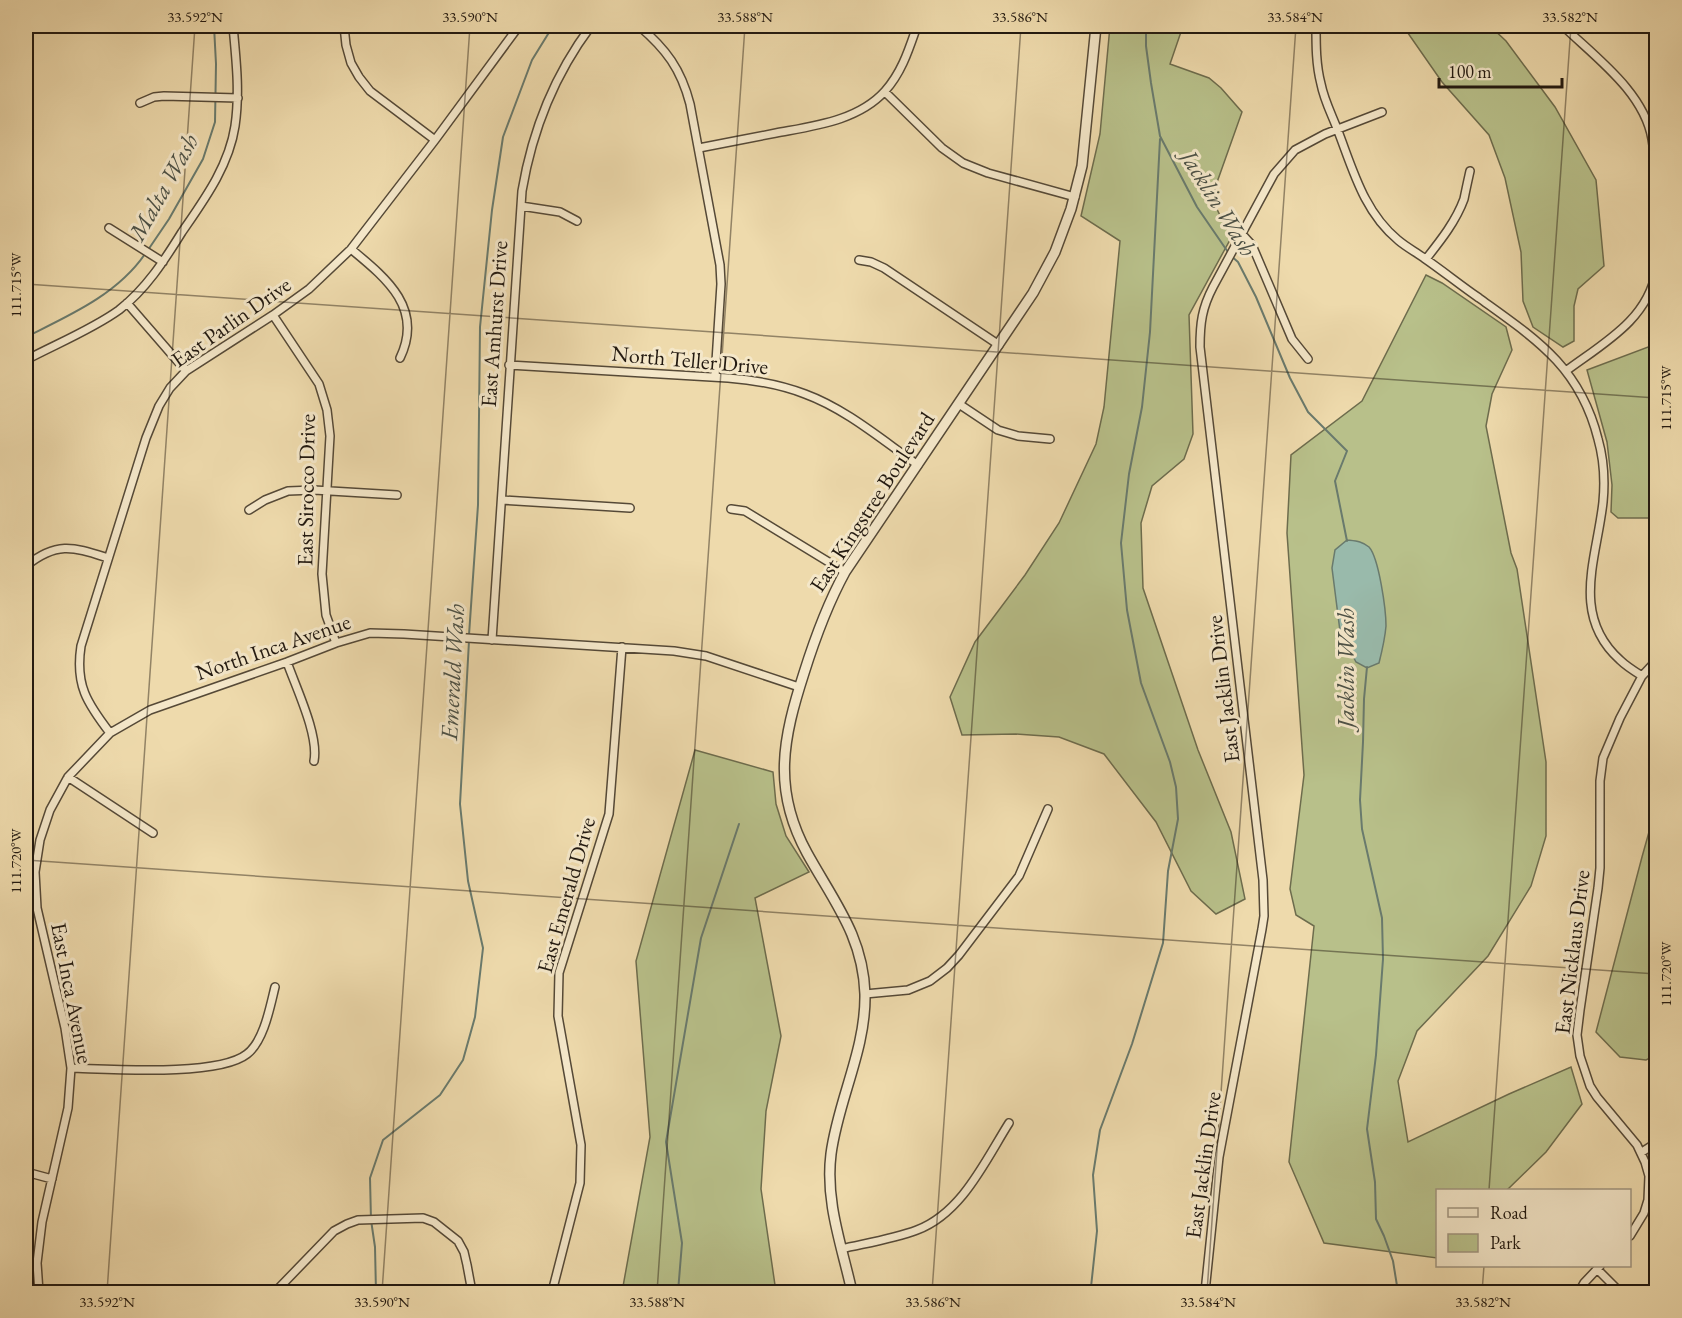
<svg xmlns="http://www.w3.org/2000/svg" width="1682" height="1318" viewBox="0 0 1682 1318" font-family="'EB Garamond',serif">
<rect width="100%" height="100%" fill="#eedaac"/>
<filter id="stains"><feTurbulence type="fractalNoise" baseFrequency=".00333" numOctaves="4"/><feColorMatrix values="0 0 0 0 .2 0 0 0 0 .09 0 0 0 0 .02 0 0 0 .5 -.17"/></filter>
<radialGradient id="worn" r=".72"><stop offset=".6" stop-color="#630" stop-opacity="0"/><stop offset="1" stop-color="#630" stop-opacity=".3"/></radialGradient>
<!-- green -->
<path fill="#b8c08a" stroke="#6d6c4d" stroke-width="1.5" d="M1110,26H1183L1170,64L1209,78L1221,88L1242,112L1215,188L1214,203L1231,238L1189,315L1193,434L1184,459L1152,486L1141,523L1143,588L1198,750L1231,832L1245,899L1216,914L1191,891L1156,822L1104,754L1059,737L1016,734L962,735L950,697L975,642L1025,575L1059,523L1096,444L1104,407L1120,241L1081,216L1100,134Z
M1403,26H1490L1506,41L1555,107L1596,180L1604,266L1578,289L1574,306V341L1563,347L1533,327L1523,301L1521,252L1505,178L1489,135L1442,82Z
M1426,275L1442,283L1506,327L1512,350L1492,394L1486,426L1511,553L1517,569L1546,762V836L1531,886L1488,956L1417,1031L1398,1081L1408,1142L1509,1094L1571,1067L1582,1104L1546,1152L1507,1190H1438L1437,1258L1324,1243L1289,1162L1314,926L1296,915L1290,889L1304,775L1287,533L1291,455L1362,401Z
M1656,344V518H1618L1611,512L1612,485L1607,442L1587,370Z
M695,750L773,772L776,804L786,836L809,872L755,898L781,1036L766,1111L761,1189L776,1292H622L650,1137L636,961Z
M1656,807V1055L1646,1060L1620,1057L1596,1032L1642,857Z"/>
<!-- water -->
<path fill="#99baab" stroke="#697a6d" stroke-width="1.5" d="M1347,540C1356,541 1362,541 1369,547C1379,558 1386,610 1386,626C1385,639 1382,651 1379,663L1367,668L1356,662L1340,631L1332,568L1335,550Z"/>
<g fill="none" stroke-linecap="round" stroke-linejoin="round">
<!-- stream -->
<path stroke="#697a6d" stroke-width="2" d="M1146,26V46L1151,83L1160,136L1197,207L1230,255L1238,262L1256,297L1290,378L1308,412L1347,451L1335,481L1347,541
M148,250L169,219L203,159L215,122L216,64L214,26
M26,337C68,316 117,295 145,254
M469,635L478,505L480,327L492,210L503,137L532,60L553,26
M1367,667L1364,699L1363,742L1360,800L1362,829L1382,918L1383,959L1376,1055L1367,1129L1375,1182L1376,1219L1384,1236L1393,1261L1398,1292
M376,1292L375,1247L371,1220L370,1178L383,1140L440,1095L463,1060L475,1017L483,948L468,881L460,804L469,641
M678,1292L682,1243L666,1142L701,938L739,824
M1089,1292L1091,1287L1097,1231L1093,1175L1100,1130L1132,1044L1163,943L1168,871L1178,819L1176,787L1170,762L1141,683L1127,610L1121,543L1129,474L1142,407L1150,332L1160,139"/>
<defs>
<path id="minor" d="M344,26L346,45L351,63L359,77L370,91L435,140
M639,26C666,49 681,69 690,104L720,265L721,284L715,377
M1316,26C1316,45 1316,65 1321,84C1324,100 1332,115 1338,131C1353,170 1364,212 1398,240C1406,247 1416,252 1424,258C1443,271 1460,285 1479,298C1536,339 1580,367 1598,439C1604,460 1605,481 1603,502C1597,558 1570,615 1620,660C1626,666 1634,671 1642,676
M1563,26C1595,57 1644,92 1652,139C1657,166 1656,203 1656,231
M26,39L31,26
M885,92L942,148L963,163L988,173L1075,197
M140,103L154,97L164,96L238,98
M699,148C725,143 750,138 776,133C813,126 858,121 885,91C902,72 909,49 917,26
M521,206L560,212L577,221
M109,228L163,262
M1242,234L1252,245L1292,339L1308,359
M351,249C386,278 424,308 400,358
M1426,259C1441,240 1456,221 1464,199C1466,189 1468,180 1470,171
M859,260L871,262L884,268L999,345
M127,303L186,371
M273,315L319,384L327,410L330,436L322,574L326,615L336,643
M26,360C54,345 93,329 119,310C146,289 164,261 182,232C204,200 229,166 235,126C240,92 236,59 233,26
M509,365L728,378C754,380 779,384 805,394C846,409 882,440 918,465
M1566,371C1602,344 1648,320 1656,271
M959,404L998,430L1018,436L1050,439
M502,500L630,508
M731,509L745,511L845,572
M249,510L265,500L288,491L314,490L397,495
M26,566C57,541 73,547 108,558
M492,640L522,191C532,132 555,74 591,26
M287,662C296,688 319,735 314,761
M110,733C87,703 75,685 81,646L146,438L159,406L170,388L186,371L273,315L309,289L351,249L435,140L519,26
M68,777L153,833
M865,994L908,990L930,981L947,968L959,955L1019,876L1048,809
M71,1068C109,1069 218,1077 247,1054C264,1041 270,1007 275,987
M1642,1152L1656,1143
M26,1172L52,1179
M1630,1236L1644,1213L1648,1200L1649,1176L1645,1162L1637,1145L1597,1097L1590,1086L1580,1056L1577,1035L1580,1010L1598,888L1600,868V781L1603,758L1620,718L1642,676L1656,661
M841,1249C867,1243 893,1239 917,1230C962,1213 985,1161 1009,1123
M1597,1269L1620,1292
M39,1292L37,1263L42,1222L68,1108L71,1068L65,1028L37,908L35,872L40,840L50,810L68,777L110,733L150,710L287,662L336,643L370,633L404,634L674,651L706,656L799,687
M275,1292L334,1231L347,1224L358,1220L423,1218L434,1222L458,1241L464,1252L467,1265L472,1292
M552,1292L580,1183L581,1145L558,1016L559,973L609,814L622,647
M1205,1292L1219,1157L1262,929L1264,916L1263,880L1200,347C1200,323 1202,308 1213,287L1274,174L1295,150L1325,134L1382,112
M1579,1292L1584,1283L1600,1266"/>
<path id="tertiary" d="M852,1292C842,1246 825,1202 831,1154C838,1100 866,1050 865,994C863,936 834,902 807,853C772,789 783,738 804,673C815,638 827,605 845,572L1033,293L1055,252L1071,209L1082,166L1096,26"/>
</defs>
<!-- minor casing -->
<use href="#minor" stroke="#554937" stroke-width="10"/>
<!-- tertiary casing -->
<use href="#tertiary" stroke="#554937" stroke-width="12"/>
<!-- minor -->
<use href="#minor" stroke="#f4e7c9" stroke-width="7"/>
<!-- tertiary -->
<use href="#tertiary" stroke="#f4e7c9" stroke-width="9"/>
</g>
<!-- ticks -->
<path fill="none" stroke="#221910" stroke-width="1.5" stroke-opacity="0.45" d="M26,284L1656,398M26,860L1656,974M1489,1190L1571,26M107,1292L195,26M382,1292L470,26M657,1292L745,26M932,1292L1021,26M1207,1292L1296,26M1482,1292L1484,1266"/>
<g text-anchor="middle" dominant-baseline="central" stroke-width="6" stroke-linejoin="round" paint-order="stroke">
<!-- street labels -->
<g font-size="22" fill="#221910" stroke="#f4e7c9">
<text transform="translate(231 322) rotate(-35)">East Parlin Drive</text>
<text transform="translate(494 324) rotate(-86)">East Amhurst Drive</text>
<text transform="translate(690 360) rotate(5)">North Teller Drive</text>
<text transform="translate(306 490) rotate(-89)">East Sirocco Drive</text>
<text transform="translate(872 502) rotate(-57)">East Kingstree Boulevard</text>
<text transform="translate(273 647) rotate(-19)">North Inca Avenue</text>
<text transform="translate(1223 689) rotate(-97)">East Jacklin Drive</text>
<text transform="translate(566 895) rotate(-74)">East Emerald Drive</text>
<text transform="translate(1572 952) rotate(-83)">East Nicklaus Drive</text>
<text transform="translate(72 993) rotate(79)">East Inca Avenue</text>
<text transform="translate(1203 1165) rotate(-82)">East Jacklin Drive</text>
</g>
<!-- water labels -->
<g font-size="24" font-style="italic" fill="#4c5146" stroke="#f4e7c9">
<text transform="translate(163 187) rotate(-61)">Malta Wash</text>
<text transform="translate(1219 203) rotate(58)">Jacklin Wash</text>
<text transform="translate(1345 668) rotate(-90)">Jacklin Wash</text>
<text transform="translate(452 672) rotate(-87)">Emerald Wash</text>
</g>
</g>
<!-- margin -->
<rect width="1682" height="1318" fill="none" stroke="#eedaac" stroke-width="66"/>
<!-- legend -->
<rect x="1436" y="1189" width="195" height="78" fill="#f4e7c9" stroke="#a0957f" stroke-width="1.5"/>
<rect x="1448" y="1208" width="30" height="9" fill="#f4e7c9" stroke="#a0957f" stroke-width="1.5"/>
<text x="1490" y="1219" font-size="18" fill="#221910">Road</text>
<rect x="1448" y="1234" width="30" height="18" fill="#b8c08a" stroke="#a0957f" stroke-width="1.5"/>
<text x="1490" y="1249" font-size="18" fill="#221910">Park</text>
<!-- scale -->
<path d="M1439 78v9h123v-9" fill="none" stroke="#221910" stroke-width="3"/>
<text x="1448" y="78" font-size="18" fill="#221910" stroke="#f4e7c9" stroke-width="4.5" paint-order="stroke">100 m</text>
<rect x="33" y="33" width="1616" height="1252" fill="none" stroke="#221910" stroke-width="2"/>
<g font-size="15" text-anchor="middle" fill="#221910">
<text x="195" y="22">33.592°N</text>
<text x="470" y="22">33.590°N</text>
<text x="745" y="22">33.588°N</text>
<text x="1020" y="22">33.586°N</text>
<text x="1295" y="22">33.584°N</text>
<text x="1570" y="22">33.582°N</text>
<text transform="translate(16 285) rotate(-90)" y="5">111.715°W</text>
<text transform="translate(1666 398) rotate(-90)" y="5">111.715°W</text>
<text transform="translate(16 861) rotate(-90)" y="5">111.720°W</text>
<text transform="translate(1666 974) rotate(-90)" y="5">111.720°W</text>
<text x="107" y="1307">33.592°N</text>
<text x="382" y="1307">33.590°N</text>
<text x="657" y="1307">33.588°N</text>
<text x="933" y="1307">33.586°N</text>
<text x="1208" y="1307">33.584°N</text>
<text x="1483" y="1307">33.582°N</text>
</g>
<rect width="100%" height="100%" filter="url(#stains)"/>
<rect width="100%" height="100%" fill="url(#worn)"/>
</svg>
